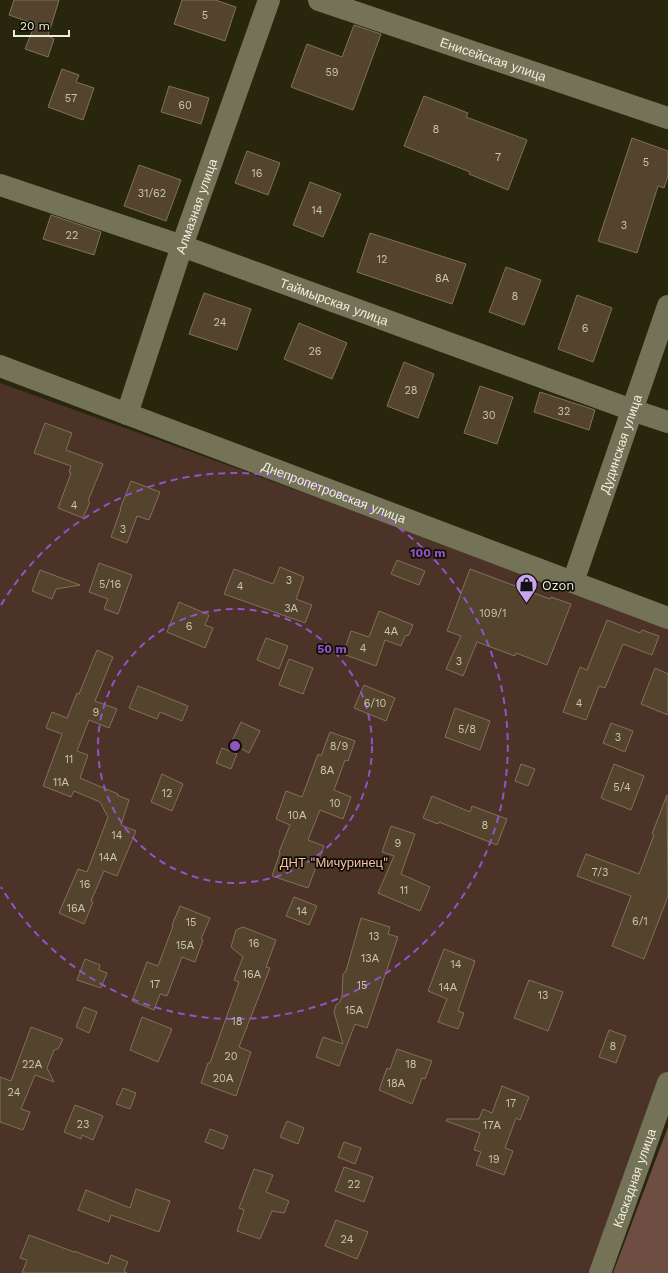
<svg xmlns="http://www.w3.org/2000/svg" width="668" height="1273" viewBox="0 0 668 1273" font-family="'Work Sans',sans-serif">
<rect width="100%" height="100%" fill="#28270d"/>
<!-- green -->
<path fill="#4c3328" d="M0,383L668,624V1101L602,1273H0Z"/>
<!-- forest -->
<path fill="#6e4e42" d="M668,1127V1273H613Z"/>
<!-- building -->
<path fill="#55442d" stroke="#827058" d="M14,0H59L48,36L54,39L48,57L25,49L35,24L9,15Z
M182,0H215L236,7L225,41L174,24Z
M354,25L381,34L353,110L291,87L307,44L342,57Z
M62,69L79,75L76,82L94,88L83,120L48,107Z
M169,86L209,98L201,124L161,112Z
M424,96L468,113L466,117L527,140L508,190L469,174L470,172L404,146Z
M632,138L668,151V176L664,188L658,186L637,253L598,241Z
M247,151L280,163L268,195L235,183Z
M139,165L181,180L166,221L124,206Z
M310,182L341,194L323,237L293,225Z
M51,215L101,232L94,255L43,239Z
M370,233L466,264L452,304L357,272Z
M506,267L541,280L524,325L489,312Z
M204,293L251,309L237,350L189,334Z
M577,295L612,308L593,362L558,349Z
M299,323L347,343L332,379L284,359Z
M404,362L434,374L418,418L387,406Z
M480,386L513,397L497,444L464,433Z
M540,392L595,410L589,430L534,412Z
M45,423L72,433L66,450L103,464L88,501L90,502L83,518L58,508L71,473L69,472L71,466L34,453Z
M131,481L160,492L149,520L137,516L127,543L111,537L121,509H120Z
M397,560L425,571L419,585L391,574Z
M99,563L132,575L118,614L104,609L108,599L89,592Z
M280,567L304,577L296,599L312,605L305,623L224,594L234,569L273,584Z
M470,569L550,599L551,597L571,604L547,665L516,653L515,656L477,642L463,676L446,669L461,636L447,631Z
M40,570L80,585L56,589L52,599L32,591Z
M179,602L209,615L205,625L213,628L205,648L167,632Z
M379,611L413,625L409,635L405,636L401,646L385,640L376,666L343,654L351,631L369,637Z
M607,620L640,633L642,630L659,636L652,655L623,644L605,688L599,686L586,720L563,712L580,667L587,670Z
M266,638L288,646L279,669L257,660Z
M97,650L113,657L95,701L117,709L109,728L89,720L77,751L88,755L80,778L118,794L117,795L129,800L121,825L136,831L117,876L104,871L91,901L93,902L84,924L59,913L78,869L87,872L108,817L100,802L74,791L71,797L43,786L62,734L46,728L52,712L67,718L77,693L79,694Z
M289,659L313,668L303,694L279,685Z
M655,668L668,674V715L641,704Z
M364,685L395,698L386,721L354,708Z
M138,686L188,706L182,721L160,712L157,719L129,708Z
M455,708L490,721L480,750L445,737Z
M241,722L260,731L249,753L231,743Z
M611,723L633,731L625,752L603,743Z
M330,732L355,741L348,761L345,760L334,790L351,797L343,819L320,810L308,840L324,846L308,888L272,876L280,853L279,852L290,825L276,819L286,791L302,797L318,754L321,756Z
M222,748L237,754L231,769L216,763Z
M521,764L535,769L528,786L515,781Z
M614,764L644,776L631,810L601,798Z
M162,774L183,784L172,811L151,802Z
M667,795L668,896L644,959L612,946L631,896L577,876L586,854L639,874L654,835L652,834Z
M432,796L470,812L472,806L507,819L497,845L439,822L438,824L423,818Z
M391,826L415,834L401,874L430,887L420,911L378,893L394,856L382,852Z
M294,897L317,906L309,925L286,916Z
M180,906L210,918L201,939L203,940L195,962L182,957L167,996L160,994L154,1010L132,1001L147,962L158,966L173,926L172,925Z
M361,918L390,927L388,934L398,937L367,1028L355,1024L339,1066L316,1057L323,1037L343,1044L334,1012L336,1005L340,1002L342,996L343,974L346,971Z
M243,927L276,940L266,967L270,968L239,1047L251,1052L236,1096L201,1083L208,1063H210L239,982L234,980L243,957L231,947L236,930Z
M444,949L475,961L458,1011L464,1013L458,1029L438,1022L447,999L428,991Z
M85,959L100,965L99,970L107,973L101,988L77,980Z
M529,980L563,992L548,1031L514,1018Z
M84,1007L97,1012L89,1033L76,1027Z
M142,1017L172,1029L158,1062L130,1050Z
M31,1027L63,1039L58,1049L54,1050L47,1068L54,1082L35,1075L21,1109L30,1112L23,1130L0,1122V1077L11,1081Z
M609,1030L626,1036L616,1063L599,1057Z
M397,1049L432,1061L425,1079L422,1078L412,1104L379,1090L387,1068L390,1069Z
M502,1086L529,1097L520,1120L516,1118L505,1148L513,1151L504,1175L476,1165L481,1152L474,1150L480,1133L446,1121L447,1119H479L483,1109L492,1113Z
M123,1088L136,1093L130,1109L116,1104Z
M75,1105L103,1116L93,1140L82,1135L81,1139L64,1132Z
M287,1121L304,1128L298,1144L280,1137Z
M210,1129L228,1136L223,1149L205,1142Z
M344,1142L361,1148L355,1164L338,1157Z
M344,1167L373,1177L364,1202L335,1191Z
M254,1169L273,1175L266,1192L289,1201L284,1213L272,1211L260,1239L237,1231L244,1210L239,1208Z
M136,1189L170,1201L159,1232L111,1215L109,1222L78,1210L86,1190L130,1208Z
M336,1220L368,1232L357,1259L325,1246Z
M29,1235L74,1252V1251L108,1264L111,1255L128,1262L124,1271L127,1273H22L27,1260L20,1258Z"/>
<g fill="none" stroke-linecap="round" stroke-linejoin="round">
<!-- minor -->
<g stroke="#747357" stroke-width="22">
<path id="s1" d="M319,0L668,118"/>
<path id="s2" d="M0,185L182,246L632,410L668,422"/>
<path id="s3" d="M0,366L668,618"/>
<path id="s4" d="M127,414L182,246L269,0"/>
<path id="s5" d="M573,582L668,306"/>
<path id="s6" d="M600,1273L668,1083"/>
</g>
</g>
<!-- distance rings -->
<g fill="none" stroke="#9253c5" stroke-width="2" stroke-dasharray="7 5">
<circle cx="235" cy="746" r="137"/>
<path d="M1 605A273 273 0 1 1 1 887"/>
</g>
<!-- icons -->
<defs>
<symbol id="shop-pin" viewBox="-11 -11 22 30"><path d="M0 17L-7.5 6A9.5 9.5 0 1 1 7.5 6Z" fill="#c9a5ee" stroke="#100f05"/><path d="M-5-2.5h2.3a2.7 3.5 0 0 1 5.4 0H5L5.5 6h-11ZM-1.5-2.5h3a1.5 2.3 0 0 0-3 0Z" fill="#111"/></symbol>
</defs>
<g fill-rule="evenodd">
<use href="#shop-pin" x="514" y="572" width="25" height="34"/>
</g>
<g text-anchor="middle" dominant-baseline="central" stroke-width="3.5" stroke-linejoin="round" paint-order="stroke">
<!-- number labels -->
<g font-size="11" fill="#c8c4b2">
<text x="205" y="15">5</text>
<text x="332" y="72">59</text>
<text x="71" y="98">57</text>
<text x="185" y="105">60</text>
<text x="436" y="129">8</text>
<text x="498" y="157">7</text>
<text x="646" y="162">5</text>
<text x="257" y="173">16</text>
<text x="152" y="193">31/62</text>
<text x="317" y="210">14</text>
<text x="624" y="225">3</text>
<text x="72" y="235">22</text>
<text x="382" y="259">12</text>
<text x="442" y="278">8А</text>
<text x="515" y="296">8</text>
<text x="220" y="322">24</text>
<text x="585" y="328">6</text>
<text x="315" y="351">26</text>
<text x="411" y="390">28</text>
<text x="564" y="411">32</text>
<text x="489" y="415">30</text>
<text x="74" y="505">4</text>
<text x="123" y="529">3</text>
<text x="289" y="580">3</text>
<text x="110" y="584">5/16</text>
<text x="240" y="586">4</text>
<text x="291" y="608">3А</text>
<text x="493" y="613">109/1</text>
<text x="189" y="626">6</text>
<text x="391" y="631">4А</text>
<text x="363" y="648">4</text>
<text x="459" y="661">3</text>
<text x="375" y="703">6/10</text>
<text x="579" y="703">4</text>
<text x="96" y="712">9</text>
<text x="467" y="729">5/8</text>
<text x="618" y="737">3</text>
<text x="339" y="746">8/9</text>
<text x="69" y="759">11</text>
<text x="327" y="770">8А</text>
<text x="61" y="782">11А</text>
<text x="622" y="787">5/4</text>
<text x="167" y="793">12</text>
<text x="335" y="803">10</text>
<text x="297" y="815">10А</text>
<text x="485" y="825">8</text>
<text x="117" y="835">14</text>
<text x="398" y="843">9</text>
<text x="108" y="857">14А</text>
<text x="600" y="872">7/3</text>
<text x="85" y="884">16</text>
<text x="404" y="890">11</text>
<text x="76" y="908">16А</text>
<text x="302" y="911">14</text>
<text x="640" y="921">6/1</text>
<text x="191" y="922">15</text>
<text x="374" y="936">13</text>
<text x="254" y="943">16</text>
<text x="185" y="945">15А</text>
<text x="370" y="958">13А</text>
<text x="456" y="964">14</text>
<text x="252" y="974">16А</text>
<text x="155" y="984">17</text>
<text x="362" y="985">15</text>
<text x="448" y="987">14А</text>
<text x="543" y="995">13</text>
<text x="354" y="1010">15А</text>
<text x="237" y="1021">18</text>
<text x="613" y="1046">8</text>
<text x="231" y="1056">20</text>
<text x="32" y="1064">22А</text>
<text x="411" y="1064">18</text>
<text x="223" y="1078">20А</text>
<text x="396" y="1083">18А</text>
<text x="14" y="1092">24</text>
<text x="511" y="1103">17</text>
<text x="83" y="1124">23</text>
<text x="492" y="1125">17А</text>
<text x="494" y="1159">19</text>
<text x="354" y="1184">22</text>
<text x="347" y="1239">24</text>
</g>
<!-- street labels -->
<g font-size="13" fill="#eeeede" stroke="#100f05">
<text stroke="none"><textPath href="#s1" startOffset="184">Енисейская улица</textPath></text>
<text stroke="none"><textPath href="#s4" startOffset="219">Алмазная улица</textPath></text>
<text stroke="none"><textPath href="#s2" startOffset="354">Таймырская улица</textPath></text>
<text stroke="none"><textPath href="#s5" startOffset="146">Дудинская улица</textPath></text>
<text stroke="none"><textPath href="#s3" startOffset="357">Днепропетровская улица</textPath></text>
<text stroke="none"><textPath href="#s6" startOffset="101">Каскадная улица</textPath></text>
</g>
<!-- poi labels -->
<g font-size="13" fill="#eeeede" stroke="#100f05" text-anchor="start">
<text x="542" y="585">Ozon</text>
</g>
<!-- park labels -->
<g font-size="13" fill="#fabda5" stroke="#100f05">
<text x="334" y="862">ДНТ "Мичуринец"</text>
</g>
</g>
<circle cx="235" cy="746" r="6" fill="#9253c5" stroke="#100f05" stroke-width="2"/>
<g font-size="12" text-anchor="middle" font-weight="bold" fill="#9253c5" stroke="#100f05" stroke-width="3.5" stroke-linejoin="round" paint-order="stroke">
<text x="428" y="557">100 m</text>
<text x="332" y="653">50 m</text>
</g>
<!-- scale -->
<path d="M14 30v6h55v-6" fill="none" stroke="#eeeede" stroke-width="2"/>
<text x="20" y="30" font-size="12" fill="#eeeede" stroke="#100f05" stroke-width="3" paint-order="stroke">20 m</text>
</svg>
